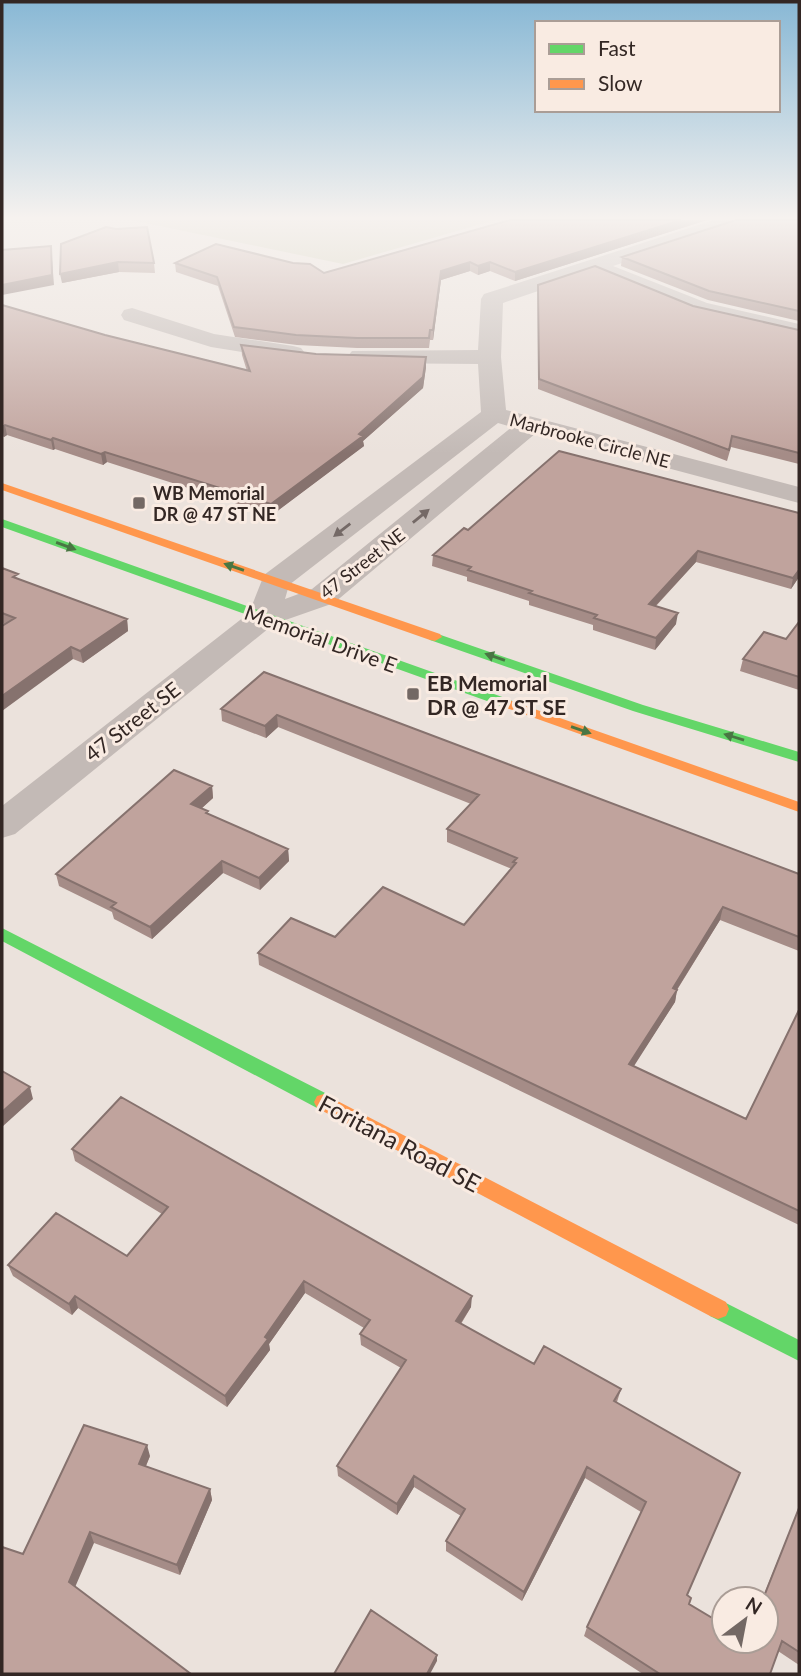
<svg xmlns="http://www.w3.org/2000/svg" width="801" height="1676" viewBox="0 0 801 1676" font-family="Lato,sans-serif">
<rect width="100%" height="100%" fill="#ebe2dc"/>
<!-- green -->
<path fill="#cfcfb6" d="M131,220H495L343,264Z"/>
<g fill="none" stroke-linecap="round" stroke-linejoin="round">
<!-- street -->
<path fill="#c3bab6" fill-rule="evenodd" d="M714,220H742L739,224L613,266L707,303L799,324V338L692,313L594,272L503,303L501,357L506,410L799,487V503L536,433L334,603L274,624L15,834L2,838V806L249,613L264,575L481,412L478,364L360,363L352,361L348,356L352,351L478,350L481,299L484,294ZM498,423L512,427L312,589L285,599L289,585Z
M132,308L214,334L293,346L301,348L305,353L301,358L293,360L211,347L124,320L121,315L124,310Z"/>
<!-- fast -->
<path fill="#63d668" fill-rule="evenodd" d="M2,519L511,700L513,703L511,706H501L2,527Z
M435,633L643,705L799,752V762L633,711L430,640L428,637Z
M2,928L331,1096L334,1102L331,1108L324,1110L317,1108L2,941Z
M718,1299L799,1340V1361L710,1316L707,1309L710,1302Z"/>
<!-- slow -->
<path fill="#ff974d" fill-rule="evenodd" d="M2,483L440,634L442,637L435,641L430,640L2,490Z
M506,699L799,802V812L501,706L499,703Z
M324,1094L726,1302L729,1309L726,1316L718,1319L710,1316L317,1108L314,1102L317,1096Z"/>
</g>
<!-- wall -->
<path fill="#a58c87" d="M707,220L515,281L490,271L478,275L470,271L441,280L433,340H430L429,348H357L297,345L235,337L218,286L176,272L175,263L324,273Z
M799,220V321L708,300L621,266L622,257Z
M116,229L154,263L155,273L119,272L62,283Z
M538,285L693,306L799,330V464L731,447L727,461L538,389Z
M2,305L105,335L247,371L242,355L241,345L426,367L423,388L363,441L364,446L272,515L107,462L103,465L55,449L53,450L7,435L4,437L2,436Z
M799,513V577L791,589L696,562L656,606L676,624L655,650L593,630V625L529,605V601L467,581V577L432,566L433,555L468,530Z
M2,568L19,579L127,619L128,631L83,663L73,659L2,623Z
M799,622V690L740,671L743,659L786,639Z
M264,672L799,874V951L720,920L677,990L675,1002L633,1066L746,1119L799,1010V1225L259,965L258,953L335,937L464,925L512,869L447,842V829L471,804L278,727L266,738L222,721L221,709Z
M212,786L213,798L202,808L209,814L288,849L289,861L260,890L223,873L152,939L114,919L112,912L59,886L56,874Z
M72,1149L471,1307L461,1324L534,1364L621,1389L617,1402L687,1595L689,1604L724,1641H766V1599H762L799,1508V1665L778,1651L770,1674H643L584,1636L587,1627L641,1512L585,1478L522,1601L446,1551V1541L461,1516L414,1487L397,1515L338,1476L337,1466L401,1368L361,1345L360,1334L364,1328L305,1293L269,1344L270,1350L227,1407L78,1308L72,1315L13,1276L8,1265L127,1256L162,1214L75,1161Z
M150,1456L146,1466L210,1489L212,1500L180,1575L94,1543L23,1554Z"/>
<!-- shaded-wall -->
<path fill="#86726e" d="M681,220H707L515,281V272Z
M51,246L54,285L2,295V285Z
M118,262L119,272L62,283L60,274Z
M470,262V271L441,280L433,340V330L441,271Z
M490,262V271L478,275V266Z
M426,357V367L423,388L363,441L364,446L272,515L271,504L359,434Z
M5,425L7,435L4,437L2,427Z
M53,438L55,449L53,450L51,440Z
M105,452L107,462L103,465L101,454Z
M698,551L696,562L647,615L649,604Z
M799,570V577L791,589L793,578Z
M678,613L676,624L655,650L656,638Z
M127,619L128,631L83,663L80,651Z
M71,647L73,659L2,711V696Z
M277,715L278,727L266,738L265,726Z
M212,786L213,798L193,816L191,804Z
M288,849L289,861L260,890L259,878Z
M222,861L223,873L152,939L150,927Z
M723,907L720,920L671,999L677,990L675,1002L627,1077L629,1064L673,988Z
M30,1087L33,1099L2,1127V1112Z
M304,1281L305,1293L269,1344L270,1350L227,1407L225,1396L265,1337Z
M75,1296L78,1308L72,1315L69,1304Z
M472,1296L471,1307L455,1332L456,1321Z
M147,1445L150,1456L142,1475L139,1464Z
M587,1467L585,1478L522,1601L524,1592Z
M414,1476V1487L397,1515V1504Z
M210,1489L212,1500L180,1575L177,1565Z
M90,1532L94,1543L73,1592L69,1582Z
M437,1655V1661L430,1674H427Z"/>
<!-- building -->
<path fill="#c0a39d" stroke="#86726e" stroke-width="2" d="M510,220H681L515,272L490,262L478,266L470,262L441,271L433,330H430L429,338H357L296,335L234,327L217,277L175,263L216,244L293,263L310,264L324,273Z
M736,220H799V311L709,291L622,257Z
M106,227L116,229L147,227L154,263L118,262L60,274L61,244Z
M51,246L52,275L2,285V250Z
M595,266L693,306L799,330V453L732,436L729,450L539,379L538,285Z
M2,305L105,335L250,371L241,345L316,354L426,357L423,377L359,434L363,436L271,504L105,452L101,454L53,438L51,440L5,425L2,427Z
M559,451L799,513V570L793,578L698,551L649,604L678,613L656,638L594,618L597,615L529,593L532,591L468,570L471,567L433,555L464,528L468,530Z
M2,568L18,574L13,577L127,619L80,651L71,647L2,696V626L15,618L2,613Z
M799,622V677L743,659L764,632L786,639Z
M264,672L799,874V937L723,907L673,988L677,990L629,1064L746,1119L799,1010V1211L258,953L291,918L335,937L383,887L464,925L516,863L513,862L517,858L447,829L479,795L277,715L265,726L221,709Z
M174,770L212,786L191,804L208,811L206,813L288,849L259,878L222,861L150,927L111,907L116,903L56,874Z
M2,1071L30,1087L2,1112Z
M121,1097L472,1296L456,1321L534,1364L544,1346L621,1389L614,1401L740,1473L687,1595L691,1598L689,1604L724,1625V1641H766V1599H763L799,1508V1652L782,1641L770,1674H660L587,1627L646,1502L587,1467L524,1592L446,1541L465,1509L414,1476L397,1504L337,1466L406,1360L360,1334L370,1320L304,1281L265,1337L268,1339L225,1396L75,1296L69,1304L8,1265L56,1213L127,1256L168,1207L72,1149Z
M84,1425L147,1445L139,1464L210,1489L177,1565L90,1532L69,1582L191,1674H2V1547L23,1554Z
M371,1610L437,1655L427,1674H334Z"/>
<!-- one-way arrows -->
<defs><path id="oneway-solid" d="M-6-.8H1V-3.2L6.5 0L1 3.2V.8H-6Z" transform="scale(1.75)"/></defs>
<g fill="#746966">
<use href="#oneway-solid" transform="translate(421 516) rotate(-39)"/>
<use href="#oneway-solid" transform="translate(342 530) rotate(142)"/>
</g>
<g fill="#497643">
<use href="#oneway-solid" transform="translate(66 546) rotate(20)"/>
<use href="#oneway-solid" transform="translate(234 567) rotate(-161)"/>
<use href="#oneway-solid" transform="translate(495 657) rotate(-161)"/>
<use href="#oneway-solid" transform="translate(581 730) rotate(19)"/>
<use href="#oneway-solid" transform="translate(734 737) rotate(-163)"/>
</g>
<!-- sky -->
<linearGradient id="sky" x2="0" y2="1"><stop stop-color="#88b8d5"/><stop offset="0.48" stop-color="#f6f2ef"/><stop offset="1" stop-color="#f6f2ef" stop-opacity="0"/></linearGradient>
<rect width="801" height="454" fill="url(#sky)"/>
<!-- markers -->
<g fill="#736864" stroke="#f9ebe2" stroke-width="2.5">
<rect x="132" y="496" width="14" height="14" rx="3.5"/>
<rect x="406" y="687" width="14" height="14" rx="3.5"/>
</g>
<g text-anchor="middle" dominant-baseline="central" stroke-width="6" stroke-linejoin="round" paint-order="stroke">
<!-- far-street labels -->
<g font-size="18" fill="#332724" stroke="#f9ebe2">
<text transform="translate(590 440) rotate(15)">Marbrooke Circle NE</text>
<text transform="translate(362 563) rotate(-38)">47 Street NE</text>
</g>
<!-- far-poi labels -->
<g font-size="18" font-weight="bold" fill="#332724" stroke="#f9ebe2" text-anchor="start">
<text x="153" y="493">WB Memorial<tspan x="153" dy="21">DR @ 47 ST NE</tspan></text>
</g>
<!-- street labels -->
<g font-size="21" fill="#332724" stroke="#f9ebe2">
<text transform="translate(321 638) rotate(20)">Memorial Drive E</text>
<text transform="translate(132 721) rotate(-38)">47 Street SE</text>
</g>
<!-- poi labels -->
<g font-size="21" font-weight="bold" fill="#332724" stroke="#f9ebe2" text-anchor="start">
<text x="427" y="682">EB Memorial<tspan x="427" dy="24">DR @ 47 ST SE</tspan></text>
</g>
<!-- near-street labels -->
<g font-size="24" fill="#332724" stroke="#f9ebe2">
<text transform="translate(400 1143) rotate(28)">Foritana Road SE</text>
</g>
</g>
<!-- border -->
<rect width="801" height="1676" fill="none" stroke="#332724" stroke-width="7"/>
<!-- legend -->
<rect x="535" y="21" width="245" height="91" fill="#f9ebe2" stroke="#aa9d96" stroke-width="2"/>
<rect x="549" y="44" width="35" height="10" fill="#63d668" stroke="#aa9d96" stroke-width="2"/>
<text x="598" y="56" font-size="21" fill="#332724">Fast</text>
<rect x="549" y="79" width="35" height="10" fill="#ff974d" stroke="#aa9d96" stroke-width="2"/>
<text x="598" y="91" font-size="21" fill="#332724">Slow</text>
<!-- north arrow -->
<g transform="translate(745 1620) rotate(32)"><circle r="33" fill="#f9ebe2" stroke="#aa9d96" stroke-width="2"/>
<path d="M0-5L12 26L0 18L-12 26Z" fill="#736864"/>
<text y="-10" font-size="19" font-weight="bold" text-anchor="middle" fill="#332724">N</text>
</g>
</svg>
